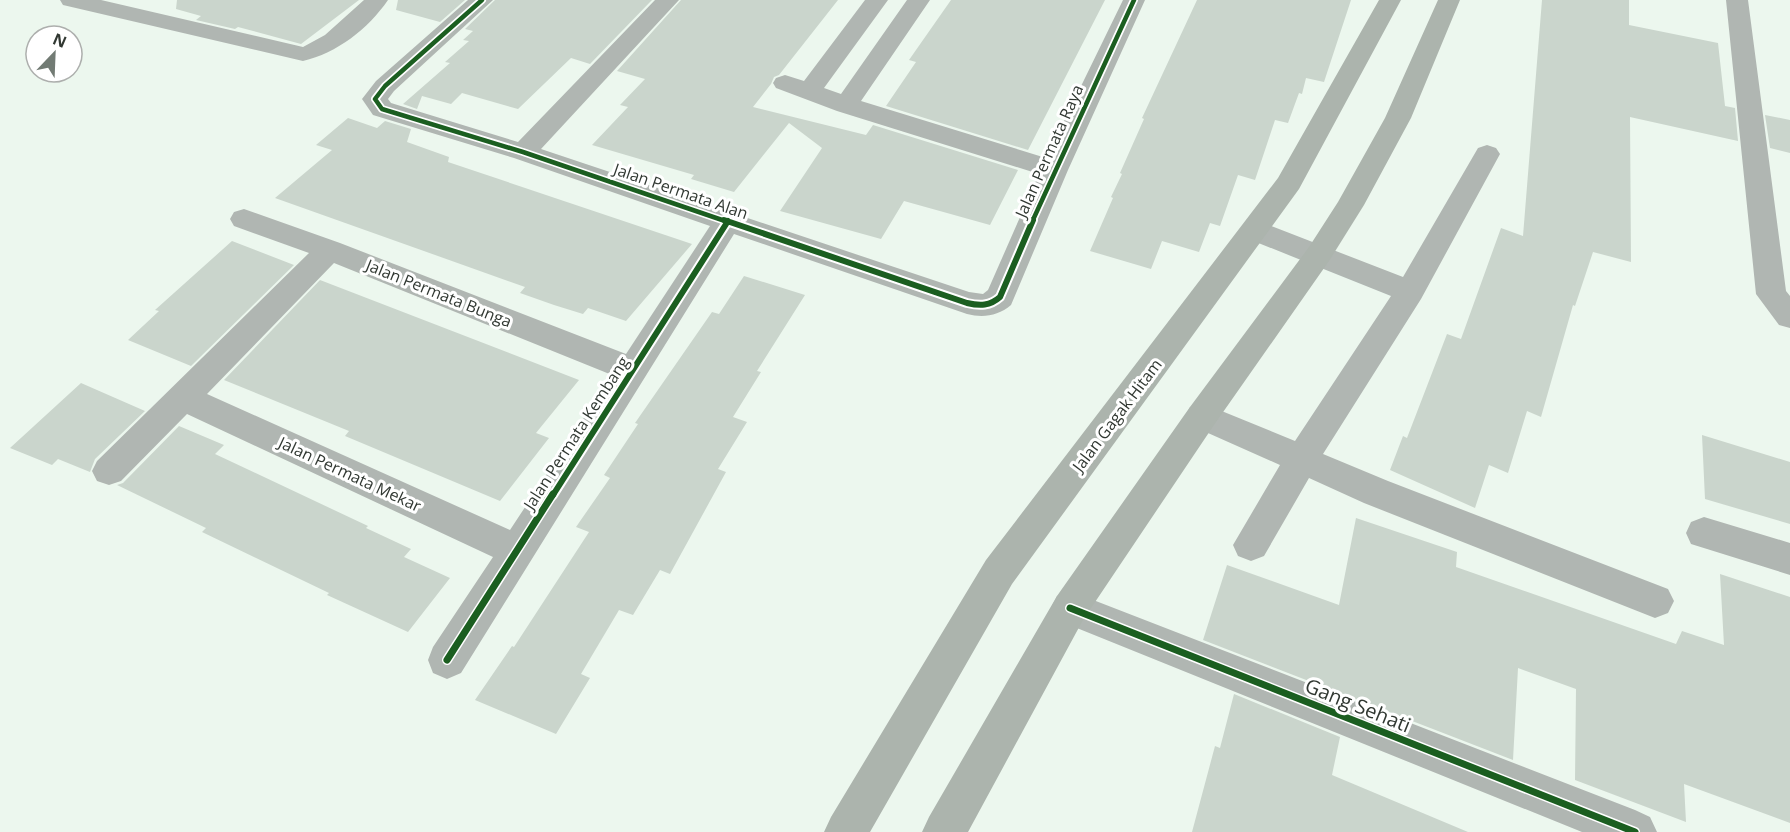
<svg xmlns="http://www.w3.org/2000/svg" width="1790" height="832" viewBox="0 0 1790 832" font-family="'Open Sans',sans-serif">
<rect width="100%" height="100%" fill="#ecf7ee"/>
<!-- building -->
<path fill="#cad5cc" d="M177,0H359L301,44L238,27L235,29L196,20L201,16L176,9Z
M398,0H465L440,22L396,10Z
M495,0H652L590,64L571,58L518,109L462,93L451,104L422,96L417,109L403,104L450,63L445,62L469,41L463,40L473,31L465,29Z
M681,0H838L779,75L774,77L771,84L753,107L866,135L873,125L1018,170L990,225L904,201L881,239L780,211L822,148L789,123L734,192L691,179L694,175L592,145L628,107L620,105L645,79L617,71Z
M951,0H1105L1028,150L886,106L916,62L909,60Z
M1197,0H1351L1324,82L1306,78L1302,94L1299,93L1288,123L1275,120L1255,180L1238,175L1220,226L1210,223L1199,252L1162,241L1151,269L1090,251L1113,198L1111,197L1122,174L1120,173L1144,119L1142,118Z
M1542,0H1629V25L1718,43L1725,106L1735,108L1738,141L1630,117L1631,262L1593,252L1575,306L1573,305L1541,417L1527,411L1508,473L1489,465L1475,508L1390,470L1403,436L1407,438L1447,334L1461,339L1501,228L1523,236Z
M1765,115L1790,120V153L1770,148Z
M348,118L377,128L385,121L411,129L407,142L449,157L448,162L692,244L626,321L588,308L583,314L554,305L520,293L525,287L275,198L332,150L316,145Z
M232,241L294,265L191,366L128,340L159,311L155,310Z
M744,276L805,295L757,371L761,372L733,417L747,422L718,469L726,472L670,574L660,570L633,615L619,610L581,674L590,678L556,734L475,700L512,646L514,647L589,532L576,527L610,478L604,475L638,424L635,423L712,312L719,314Z
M320,280L579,380L536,433L549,438L500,501L345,436L349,431L224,380Z
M81,383L145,411L95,459L90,472L58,459L52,465L10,448Z
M179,426L224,445L215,454L368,526L366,528L411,549L404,557L450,578L408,632L327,595L329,593L202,532L206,528L117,485L123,483Z
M1702,435L1790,462V524L1705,499Z
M1356,518L1457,552L1456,567L1676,644L1682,631L1724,645L1720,574L1790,597V823L1684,784L1686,822L1575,780L1576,689L1518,668L1513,760L1203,640L1227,565L1339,605Z
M1234,694L1340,737L1332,775L1468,832H1192L1215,746L1220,748Z"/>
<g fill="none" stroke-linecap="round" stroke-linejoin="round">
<!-- street -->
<path fill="#b0b6b2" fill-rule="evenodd" d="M60,0H101L303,47L325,35L364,0H388C368,29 337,53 303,61L63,5Z
M468,0H493L394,91L388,99L391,103L518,142L655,0H679L541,149L969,292L983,294L988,290L1039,174L837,111L776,88L773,83L776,78L785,75L804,81L865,0H888L824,88L841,94L907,0H930L861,101L1046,158L1123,0H1145L1068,170L1011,305C998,316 983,318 967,314L734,234L461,673L447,679L433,673L428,660L433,647L493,557L187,414L121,481L109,485L97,481L92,471L97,461L309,253L234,226L230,219L234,212L244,209L340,243L626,354L710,226L514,158L373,115L362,99L376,81ZM334,263L612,375L510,530L207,394Z
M1726,0H1748L1786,291L1790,296V328L1779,325L1756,294Z
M1487,145L1496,148L1500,154L1421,299L1323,454L1388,481L1668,589L1674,601L1668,613L1655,618L1364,503L1309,478L1264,556L1251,561L1238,556L1233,545L1280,465L1190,425L1186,416L1190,407L1202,403L1295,441L1391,296L1246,238L1242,231L1246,224L1256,221L1266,224L1403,277L1478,148Z
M1704,517L1790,543V575L1691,544L1686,533L1691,522Z
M1070,591L1635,810L1650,817L1657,832H1582L1057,620L1051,608L1057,596Z"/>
<!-- highway -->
<path fill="#acb4ad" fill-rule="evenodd" d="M1379,0H1401L1299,189L1012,584L870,832H824L831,817L986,560L1278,178Z
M1438,0H1460L1411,118L1364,205L1329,261L1214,425L1083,620L968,832H922L929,817L1057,596L1190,407L1309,247L1338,202L1385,118Z"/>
<defs>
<path id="cycleway-far2" d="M482,0L385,86L375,99L382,109L523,152L728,222
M1032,222L1134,0"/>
<path id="cycleway-far1" d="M724,220L967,303C980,306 990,306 1000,297L1033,220
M553,495L728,221"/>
<path id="cycleway" d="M1070,608L1635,832
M447,660L553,494"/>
</defs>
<!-- cycleway-far2 casing -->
<use href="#cycleway-far2" stroke="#fff" stroke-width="8"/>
<!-- cycleway-far1 casing -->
<use href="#cycleway-far1" stroke="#fff" stroke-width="10"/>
<!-- cycleway casing -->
<use href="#cycleway" stroke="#fff" stroke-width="10"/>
<!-- cycleway-far2 -->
<use href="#cycleway-far2" stroke="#1b5e20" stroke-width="4.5"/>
<!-- cycleway-far1 -->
<use href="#cycleway-far1" stroke="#1b5e20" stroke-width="6"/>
<!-- cycleway -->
<use href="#cycleway" stroke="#1b5e20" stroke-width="7"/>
</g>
<g text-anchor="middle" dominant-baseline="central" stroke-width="6" stroke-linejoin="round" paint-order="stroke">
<!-- street labels -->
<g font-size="16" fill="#313832" stroke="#fff">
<text transform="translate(1049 151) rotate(-66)">Jalan Permata Raya</text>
<text transform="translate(681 191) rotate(19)">Jalan Permata Alan</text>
<text transform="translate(439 293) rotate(22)">Jalan Permata Bunga</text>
<text transform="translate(1117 415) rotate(-53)">Jalan Gagak Hitam</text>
<text transform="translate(576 433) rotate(-57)">Jalan Permata Kembang</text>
<text transform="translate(350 474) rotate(25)">Jalan Permata Mekar</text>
</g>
<!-- near-street labels -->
<g font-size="20" fill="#313832" stroke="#fff">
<text transform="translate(1358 705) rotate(22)">Gang Sehati</text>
</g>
</g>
<!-- north arrow -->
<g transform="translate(54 54) rotate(23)"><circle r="28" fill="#ffffff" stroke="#adafad" stroke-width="1.5"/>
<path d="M0-4.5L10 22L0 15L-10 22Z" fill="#727b74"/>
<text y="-9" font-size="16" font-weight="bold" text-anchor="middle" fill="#313832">N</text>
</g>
</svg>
